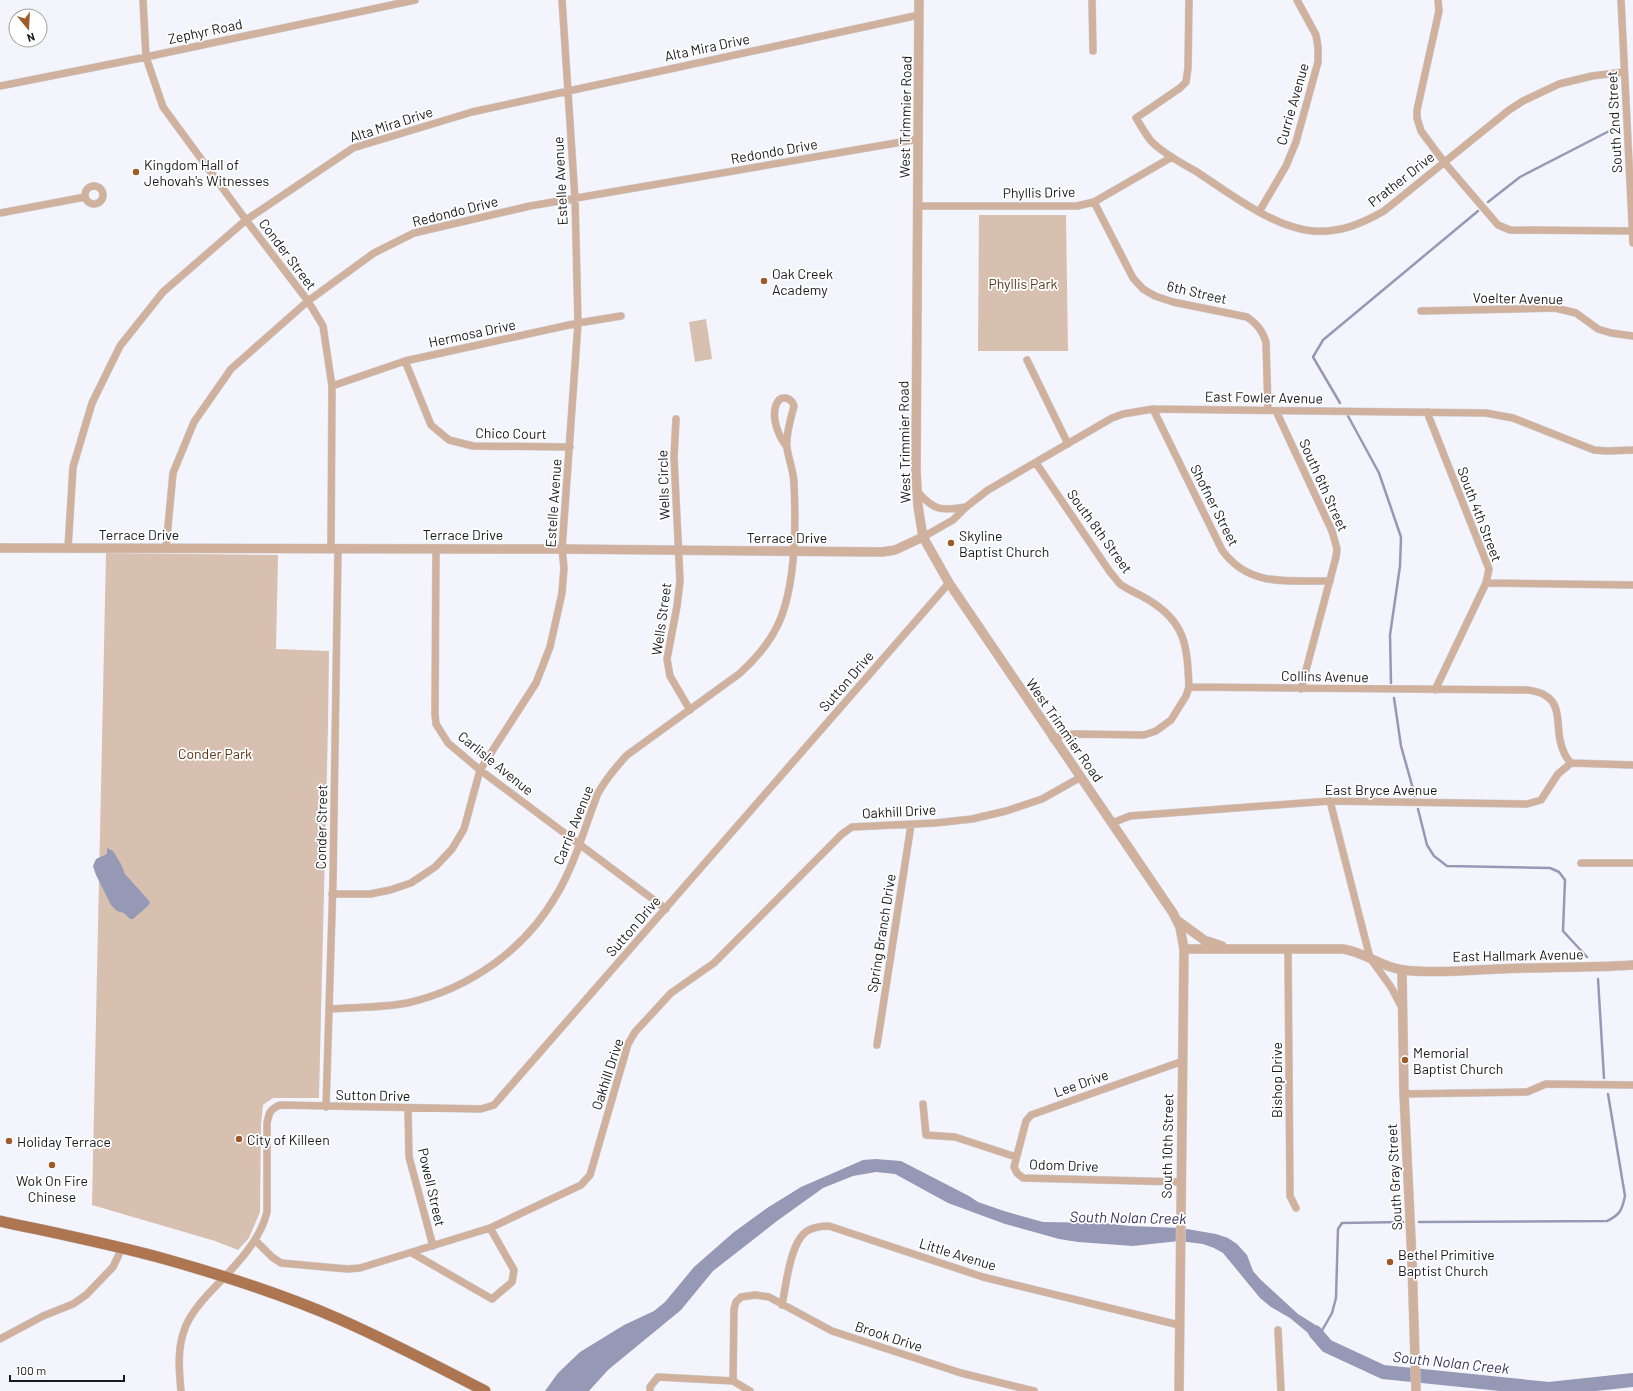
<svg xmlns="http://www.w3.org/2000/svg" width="1633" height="1391" viewBox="0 0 1633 1391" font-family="Barlow,sans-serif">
<rect width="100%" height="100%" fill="#f4f5fc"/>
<!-- green -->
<path fill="#d8c0b0" d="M979,215H1066L1068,351H978Z
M706,319L712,359L695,362L689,322Z
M106,553L278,555L276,649L329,651L328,727L319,1098H273L263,1105L261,1125L260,1212L249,1238L238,1250L215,1241L92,1205Z"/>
<!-- water -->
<path fill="#9699b6" d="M107,848L113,851L121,864L125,874L150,902L148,906L133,919H130L124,913L117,911L111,905L96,875L93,866L96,859L107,854Z
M876,1159L901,1161L969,1196L978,1202L1004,1211L1043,1222L1103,1223L1130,1226L1181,1228L1216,1234L1228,1238L1237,1244L1247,1255L1253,1271L1261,1280L1298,1314L1314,1324L1325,1335L1327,1346L1320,1343L1290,1318L1271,1307L1260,1298L1223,1253L1214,1248L1203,1244L1179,1241L1133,1246L1078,1242L1059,1239L1005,1224L948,1203L895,1174L876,1172L853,1176L823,1188L777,1221L713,1271L681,1310L608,1370L589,1391H545L558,1373L580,1352L624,1325L654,1311L665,1302L694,1267L734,1232L767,1208L801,1187L863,1160Z"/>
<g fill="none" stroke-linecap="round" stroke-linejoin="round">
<!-- stream -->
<path stroke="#9699b6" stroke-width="2.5" d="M1488,202L1520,177L1619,126
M1340,403L1313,357L1323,340L1478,211
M1348,416L1379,473L1401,537L1400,566L1390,635L1391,683
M1394,698L1401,746L1415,796
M1418,809L1427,845L1434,856L1447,866L1550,868L1559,872L1565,880L1563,931L1587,957
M1598,979L1604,1078
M1419,1222L1607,1221C1620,1215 1622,1210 1625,1196L1608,1094
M1320,1334L1332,1313L1336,1298L1338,1229L1342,1223L1403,1222
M1543,1389L1544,1391"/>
<!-- river -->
<path stroke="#9699b6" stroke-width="14" d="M1315,1332L1327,1346L1383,1372L1549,1389L1633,1380"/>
<defs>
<path id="minor" d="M143,0L146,57L163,107L246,220L308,301L323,326L332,386L331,548
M1092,0L1093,51
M1189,0L1188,68L1186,82L1180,88L1136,118C1141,126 1146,135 1151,141C1162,153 1183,164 1197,172C1229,193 1274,228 1313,231C1340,233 1361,224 1384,211L1509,110L1523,101L1559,84L1592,76L1624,72
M1438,0L1439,11L1417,110V118L1421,131L1444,162L1498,225L1510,230L1633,231
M1621,0L1633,243
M0,86L146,57L415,0
M85 195a9 9 0 1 1 18 0a9 9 0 1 1-18 0Z
M1094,202L1133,278L1143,289L1155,296L1173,302L1247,317C1257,324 1262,330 1266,342L1268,410
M918,206H1077L1094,202L1172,157
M1259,212L1286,166L1296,142L1318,62V47L1316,35L1297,0
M0,213L85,197
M1421,311L1555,308L1576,313L1598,329L1611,333L1633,336
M1027,360L1068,444
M405,361L431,425L449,440L473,446L570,447
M332,386L405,361L578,323L621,316
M1153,409L1222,550C1249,588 1289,580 1330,581
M1276,411L1332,531L1337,549L1336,557L1301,689
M1427,412L1489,569L1486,583L1435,690
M676,419L674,457L680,581L677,606L667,659L670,676L690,710
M1036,463L1110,572C1114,576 1117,581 1120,584C1128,590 1139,594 1147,599C1186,622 1187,645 1189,687
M917,491C934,511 941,511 966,507
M923,537L953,520L966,507L988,490L1112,418L1123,414L1153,409L1486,413L1513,418L1594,450L1607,451L1633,450
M68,548L73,467L92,403L120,346L163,292L246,220L353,148L472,112L919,15
M166,548L173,473L194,422L231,369L308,301L374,253L414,233L530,206L919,139
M436,548L435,714L436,724L448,743L480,770L666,909
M1486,583L1633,585
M1053,739L1064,735L1075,734L1144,735L1156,731L1171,720L1186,696L1189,687L1528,690C1534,691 1541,692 1546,696C1562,705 1556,729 1561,744C1563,752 1566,758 1571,763
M1330,801L1370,958L1391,987L1402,1008
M1112,823L1130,816L1330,801L1527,804L1541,800L1558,774L1571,763L1633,765
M1581,863H1633
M332,894H370L390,890L411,883L435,867L452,849L464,829L480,770L536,683L550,647L562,593L564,568L562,549L578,323L575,199L562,0
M1288,949L1290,1196L1296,1208
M329,1009C354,1007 382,1008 407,1003C469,989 525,950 557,894C575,864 585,826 598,793C606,779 616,767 627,755L739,674C757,658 774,637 782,615C796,576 796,525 794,484C794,472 789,461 787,448C785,437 791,418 794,406C791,397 780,394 776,405C771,419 779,437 787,447
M877,1045L911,825
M1404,1094L1527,1092L1546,1084L1633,1085
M923,1104L926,1135L955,1137L1016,1157
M326,1107L333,880L338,548
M408,1109L409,1157L433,1246
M1181,1182L1023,1178L1017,1173L1014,1167L1026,1121L1031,1115L1183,1061
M255,1240L272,1257L281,1263L347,1269L360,1268L490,1228L581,1185L590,1175L628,1044L635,1032L671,993L714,963L842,834L852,827L935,823L972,819L1006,811L1042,799L1081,777
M412,1253L492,1299L512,1282L514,1270L490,1228
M782,1305C786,1286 790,1242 807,1231C814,1227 821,1226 829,1226L983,1277L1179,1325
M1278,1330L1281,1391
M0,1339L43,1316L73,1304L86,1295L113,1267L122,1248
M733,1381L734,1309L736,1302L741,1297L755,1295L769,1297L832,1331L961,1373L1034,1391
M181,1391C179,1370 177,1348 185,1328C191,1312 204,1298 216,1286C236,1265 260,1241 267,1212V1123C269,1113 270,1109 280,1105L481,1109L494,1105L949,583
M650,1391V1387L658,1377L733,1381L750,1391"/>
<path id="tertiary" d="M919,0L916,471L918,506L923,537L949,583L1173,913L1180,927L1184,949L1179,1391
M0,548L562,549L882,552L895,550L923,537
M1178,921L1204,940L1222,946
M1184,949H1343C1365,952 1382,968 1404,970C1433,974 1469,970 1498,969C1543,967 1588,968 1633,965
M1402,970L1404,1094L1412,1261L1416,1391"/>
<path id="primary" d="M0,1221C55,1233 111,1244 165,1259C222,1275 284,1295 339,1319C389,1341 437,1366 485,1391"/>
</defs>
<!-- minor casing -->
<use href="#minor" stroke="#d1d2d8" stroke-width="8"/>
<!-- tertiary casing -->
<use href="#tertiary" stroke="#d1d2d8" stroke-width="10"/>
<!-- primary casing -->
<use href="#primary" stroke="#d1d2d8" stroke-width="12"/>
<!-- minor -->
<use href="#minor" stroke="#d0b19d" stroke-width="7"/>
<!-- tertiary -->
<use href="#tertiary" stroke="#d0b19d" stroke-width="9"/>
<!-- primary -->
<use href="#primary" stroke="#ad7651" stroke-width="11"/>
</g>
<!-- markers -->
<g fill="#9d5b29" stroke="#fff" stroke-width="1.5">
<circle cx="136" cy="172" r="4"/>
<circle cx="764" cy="281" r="4"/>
<circle cx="951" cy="543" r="4"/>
<circle cx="1405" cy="1060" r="4"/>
<circle cx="239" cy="1139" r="4"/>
<circle cx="9" cy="1141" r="4"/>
<circle cx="52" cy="1165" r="4"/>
<circle cx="1390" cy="1262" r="4"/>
</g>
<g text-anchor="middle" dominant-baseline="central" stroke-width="3.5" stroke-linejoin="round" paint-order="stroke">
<!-- street labels -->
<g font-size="14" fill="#1a1a1d" stroke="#fff">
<text transform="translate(205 31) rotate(-12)">Zephyr Road</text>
<text transform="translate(707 47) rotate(-12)">Alta Mira Drive</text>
<text transform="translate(1292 104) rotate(-74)">Currie Avenue</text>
<text transform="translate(905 117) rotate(-89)">West Trimmier Road</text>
<text transform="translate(1614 122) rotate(-93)">South 2nd Street</text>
<text transform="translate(391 124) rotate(-18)">Alta Mira Drive</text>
<text transform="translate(774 151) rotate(-10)">Redondo Drive</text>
<text transform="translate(1401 179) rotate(-38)">Prather Drive</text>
<text transform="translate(560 181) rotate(-93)">Estelle Avenue</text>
<text transform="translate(1039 192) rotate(-1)">Phyllis Drive</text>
<text transform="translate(455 211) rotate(-14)">Redondo Drive</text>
<text transform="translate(288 254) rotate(53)">Conder Street</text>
<text transform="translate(1197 292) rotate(13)">6th Street</text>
<text transform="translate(1518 298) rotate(1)">Voelter Avenue</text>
<text transform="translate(472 333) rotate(-12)">Hermosa Drive</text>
<text transform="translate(1264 397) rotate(1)">East Fowler Avenue</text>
<text transform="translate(511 433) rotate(1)">Chico Court</text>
<text transform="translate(904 442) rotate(-91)">West Trimmier Road</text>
<text transform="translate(663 485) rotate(-92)">Wells Circle</text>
<text transform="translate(1324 485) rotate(66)">South 6th Street</text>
<text transform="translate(553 503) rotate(-86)">Estelle Avenue</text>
<text transform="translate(1215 505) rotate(63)">Shofner Street</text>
<text transform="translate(1480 514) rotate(69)">South 4th Street</text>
<text transform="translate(1100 531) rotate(54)">South 8th Street</text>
<text x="139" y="534">Terrace Drive</text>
<text x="463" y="534">Terrace Drive</text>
<text x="787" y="537">Terrace Drive</text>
<text transform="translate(661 619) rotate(-82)">Wells Street</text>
<text transform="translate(1325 676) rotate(1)">Collins Avenue</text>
<text transform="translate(846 681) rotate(-49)">Sutton Drive</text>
<text transform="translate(1065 730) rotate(55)">West Trimmier Road</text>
<text transform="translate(496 763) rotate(39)">Carlisle Avenue</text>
<text x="1381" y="789">East Bryce Avenue</text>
<text transform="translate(899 811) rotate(-3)">Oakhill Drive</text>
<text transform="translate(573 825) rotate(-68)">Carrie Avenue</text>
<text transform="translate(321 827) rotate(-89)">Conder Street</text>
<text transform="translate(633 926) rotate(-49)">Sutton Drive</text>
<text transform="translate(881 933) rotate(-81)">Spring Branch Drive</text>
<text transform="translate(1518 955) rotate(-1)">East Hallmark Avenue</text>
<text transform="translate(607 1074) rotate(-72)">Oakhill Drive</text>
<text transform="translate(1276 1080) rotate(-90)">Bishop Drive</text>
<text transform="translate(1081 1083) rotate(-19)">Lee Drive</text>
<text transform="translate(373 1095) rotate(1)">Sutton Drive</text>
<text transform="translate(1167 1146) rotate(-89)">South 10th Street</text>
<text transform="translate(1064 1165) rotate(2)">Odom Drive</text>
<text transform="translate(1394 1177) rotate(-93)">South Gray Street</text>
<text transform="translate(432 1187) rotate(77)">Powell Street</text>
<text transform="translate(958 1254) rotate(17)">Little Avenue</text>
<text transform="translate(889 1336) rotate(18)">Brook Drive</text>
</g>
<!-- poi labels -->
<g font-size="14" fill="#1a1a1d" stroke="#fff" text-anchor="start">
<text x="144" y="164">Kingdom Hall of<tspan x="144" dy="16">Jehovah's Witnesses</tspan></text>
<text x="772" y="273">Oak Creek<tspan x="772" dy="16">Academy</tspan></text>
<text x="959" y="535">Skyline<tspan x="959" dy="16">Baptist Church</tspan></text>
<text x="1413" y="1052">Memorial<tspan x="1413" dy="16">Baptist Church</tspan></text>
<text x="247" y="1139">City of Killeen</text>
<text x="17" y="1141">Holiday Terrace</text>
<text x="52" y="1180" text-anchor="middle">Wok On Fire<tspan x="52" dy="16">Chinese</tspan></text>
<text x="1398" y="1254">Bethel Primitive<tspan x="1398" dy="16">Baptist Church</tspan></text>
</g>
<!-- park labels -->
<g font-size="14" fill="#5d3517" stroke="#fff">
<text x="1023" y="283">Phyllis Park</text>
<text x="215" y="753">Conder Park</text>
</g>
<!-- water labels -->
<g font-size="15" font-style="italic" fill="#353761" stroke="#fff">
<text transform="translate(1128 1217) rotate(1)">South Nolan Creek</text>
<text transform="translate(1451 1362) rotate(6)">South Nolan Creek</text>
</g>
</g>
<!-- north arrow -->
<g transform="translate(28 28) rotate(162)"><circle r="19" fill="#ffffff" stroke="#a3a3a5"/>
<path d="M0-3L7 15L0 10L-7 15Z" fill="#9d5b29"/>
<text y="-6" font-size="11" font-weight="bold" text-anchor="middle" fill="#1a1a1d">N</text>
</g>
<!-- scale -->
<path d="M10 1375v6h114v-6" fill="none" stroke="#1a1a1d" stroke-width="2"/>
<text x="16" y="1375" font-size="12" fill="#1a1a1d" stroke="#ffffff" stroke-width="3" paint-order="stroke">100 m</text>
</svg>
